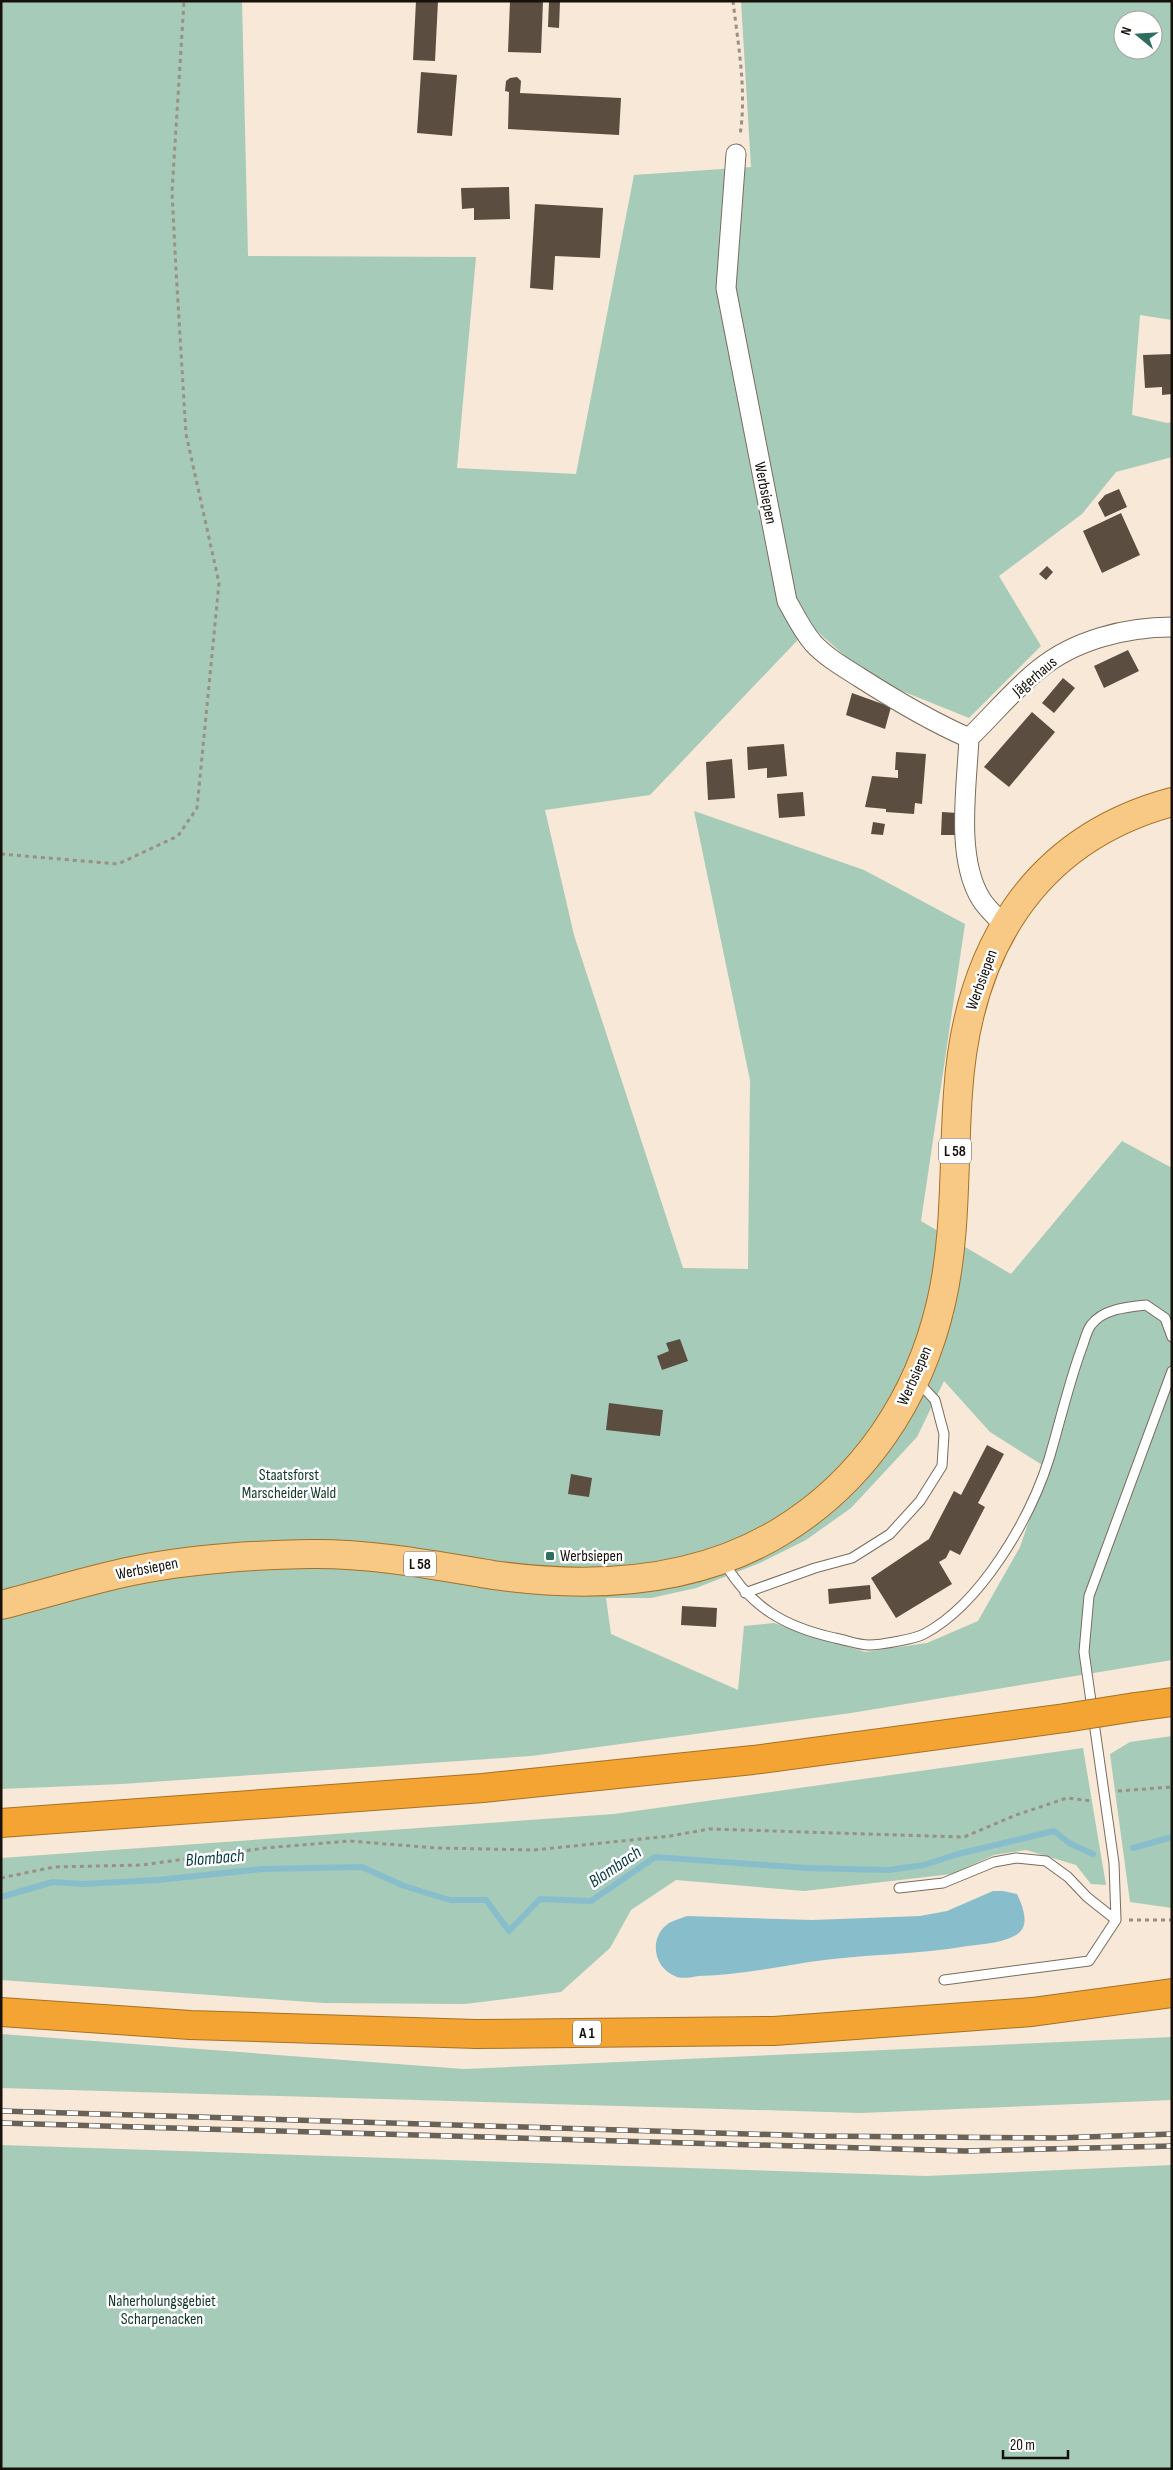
<svg xmlns="http://www.w3.org/2000/svg" width="1173" height="2470" viewBox="0 0 1173 2470" font-family="'Sofia Sans Condensed',sans-serif">
<rect width="100%" height="100%" fill="#f7e8d7"/>
<!-- green -->
<path fill="#a6cbb9" fill-rule="evenodd" d="M1,1H242L248,256L476,257L457,468L576,474L634,175L751,167L741,1H1172V320L1140,315L1132,415L1167,423L1172,422V457L1116,472L1082,514L999,576L1041,646L969,718L870,678L811,626L650,795L545,810L574,935L683,1268L748,1269L750,1080L694,811L864,870L965,924L921,1221L1011,1274L1122,1141L1172,1168V1660L851,1713L531,1756L122,1784L1,1789ZM1123,20H1153V50H1123ZM944,1381L990,1432L1047,1468L1020,1547L978,1621L927,1643L865,1652L774,1623L744,1626L738,1690L611,1634L606,1598H651L696,1588L760,1563L806,1540L851,1508L917,1437Z
M1172,1736V1908L1130,1902L1110,1754L1130,1742Z
M1083,1748L1106,1885L1091,1884L1076,1865L1026,1850L994,1855L952,1874L804,1891L676,1880L631,1910L610,1948L561,1992L465,2004L324,2003L1,1980V1858L614,1814Z
M1,2034L464,2069L1172,2037V2100L861,2113L1,2088Z
M1,2145L926,2176L1172,2165V2469H1Z"/>
<!-- water -->
<path fill="#88becb" d="M993,1891H1003L1017,1894C1023,1907 1031,1926 1016,1935C1002,1943 984,1944 968,1946C915,1955 861,1954 809,1962C772,1968 736,1975 699,1976C693,1977 683,1979 677,1977C653,1969 648,1937 669,1923C674,1920 682,1918 687,1916L812,1920L920,1916L947,1911Z"/>
<g fill="none" stroke-linecap="round" stroke-linejoin="round">
<!-- stream -->
<path stroke="#88becb" stroke-width="6" d="M1133,1848L1172,1837
M1,1897L53,1882L82,1884L158,1880L262,1869L362,1867L404,1886L450,1900H486L509,1931L540,1899L591,1901L655,1857L806,1868L888,1870L924,1865L958,1854L1054,1831L1069,1843L1093,1854"/>
</g>
<!-- building -->
<path fill="#5b4e40" d="M416,1H438L435,61L413,60Z
M510,1H543L541,53L508,52Z
M549,1H560L559,28L548,27Z
M421,72L457,75L452,136L417,133Z
M517,77L521,81L520,93L621,98L619,135L508,129L509,92L505,91L506,81L510,78Z
M509,187L510,219L474,220V208L462,209L461,188Z
M535,204L603,208L600,258L555,256L553,290L530,288Z
M1172,354V394L1162,395V387L1145,388L1143,355Z
M1119,489L1127,507L1105,517L1098,503L1105,495Z
M1121,513L1140,555L1102,573L1083,531Z
M1047,566L1053,572L1046,580L1039,574Z
M1128,650L1139,671L1104,688L1094,666Z
M1063,678L1075,688L1054,713L1042,703Z
M852,693L891,707L885,729L846,715Z
M1032,712L1055,732L1009,787L984,767Z
M784,744L787,776L767,778V768L748,770L747,747Z
M896,752L926,754L922,804L915,803L914,814L886,812V809L865,807L872,776L898,778V770H895Z
M732,759L735,798L708,800L706,762Z
M803,792L805,816L779,818L777,794Z
M942,812L958,813V835H941Z
M873,822L885,824L883,835L871,834Z
M680,1339L688,1361L662,1370L657,1356L669,1351L666,1343Z
M609,1403L663,1410L660,1436L606,1430Z
M987,1445L1004,1454L978,1503L985,1507L960,1555L950,1550L946,1558L939,1562L952,1584L896,1618L871,1578L929,1539L954,1491L961,1495Z
M571,1474L592,1478L589,1497L568,1494Z
M870,1585L871,1599L829,1604L828,1589Z
M682,1606L717,1608L716,1627L681,1625Z"/>
<g fill="none" stroke-linecap="round" stroke-linejoin="round">
<defs>
<path id="lane" d="M724,1562C750,1607 785,1627 835,1638C846,1640 858,1645 869,1645C880,1645 915,1639 924,1634C981,1604 1030,1519 1049,1459C1060,1422 1068,1386 1081,1350C1084,1343 1086,1332 1091,1325C1103,1309 1127,1307 1146,1305L1165,1318L1172,1337
M745,1593L815,1568L852,1558L890,1534L920,1501L942,1466L944,1434L935,1400L917,1381
M899,1888L943,1883L994,1862L1016,1858L1046,1861L1068,1877L1087,1897L1116,1920
M944,1980L1089,1961L1116,1920L1114,1863L1084,1652L1089,1596L1172,1371"/>
<path id="street" d="M736,154L726,288L787,601C795,615 802,630 813,643C826,657 843,667 859,677C895,700 930,721 969,738
M969,738C992,716 1013,690 1038,670C1074,640 1126,627 1172,627
M969,738C967,785 955,857 981,899C987,909 996,916 1004,925"/>
<path id="primary" d="M1,1605C45,1594 88,1580 132,1571C190,1559 249,1555 309,1554C370,1553 433,1565 493,1575C591,1589 694,1584 780,1532C864,1481 919,1398 941,1303C957,1235 953,1162 958,1093C967,953 1031,840 1172,802"/>
<path id="highway" d="M1135,1707L1172,1702
M1,1823L483,1788L753,1760L1065,1718
M1,2012L190,2025L476,2034L774,2031L1032,2012L1172,1993"/>
</defs>
<!-- lane casing -->
<use href="#lane" stroke="#7a6c5e" stroke-width="11"/>
<!-- street casing -->
<use href="#street" stroke="#7a6c5e" stroke-width="21"/>
<!-- primary casing -->
<use href="#primary" stroke="#a67125" stroke-width="30"/>
<!-- highway casing -->
<use href="#highway" stroke="#a67125" stroke-width="30"/>
<!-- path -->
<path stroke="#9b9084" stroke-width="3" stroke-dasharray="4 4" stroke-linecap="butt" d="M733,1C738,44 747,92 740,135
M1,854L118,864L178,836L197,808L219,583L186,434L176,270L172,192L184,1
M1118,1791L1172,1787
M1,1878L54,1867L142,1865L265,1848L349,1841L437,1848L534,1850L670,1836L709,1829L964,1837L1016,1815L1067,1798L1092,1801
M1129,1920H1172"/>
<!-- lane -->
<use href="#lane" stroke="#fff" stroke-width="9"/>
<!-- street -->
<use href="#street" stroke="#fff" stroke-width="19"/>
<!-- primary -->
<use href="#primary" stroke="#f8c885" stroke-width="28"/>
<!-- highway -->
<use href="#highway" stroke="#f3a433" stroke-width="28"/>
<defs>
<path id="rail" d="M1,2111L815,2136L1057,2138L1172,2134
M1,2123L965,2151L1172,2146"/>
</defs>
<!-- rail casing -->
<use href="#rail" stroke="#6a6157" stroke-width="5.5"/>
<!-- rail -->
<use href="#rail" stroke="#fff" stroke-width="4" stroke-dasharray="11" stroke-linecap="butt"/>
<defs>
<path id="highway-bridge" d="M1065,1718L1135,1707"/>
</defs>
<!-- highway-bridge casing -->
<use href="#highway-bridge" stroke="#a67125" stroke-width="30" stroke-linecap="butt"/>
<!-- highway-bridge -->
<use href="#highway-bridge" stroke="#f3a433" stroke-width="28"/>
</g>
<!-- markers -->
<rect fill="#2d6e5e" stroke="#fff" stroke-width="2" x="545" y="1551" width="10" height="10" rx="2.5"/>
<g text-anchor="middle" dominant-baseline="central" stroke-width="5" stroke-linejoin="round" paint-order="stroke">
<!-- shield labels -->
<g fill="#fff" stroke="#5c5854" stroke-width="1">
<rect x="939" y="1138.5" width="32" height="25" rx="4"/>
<rect x="404" y="1551.5" width="32" height="25" rx="4"/>
<rect x="573" y="2020.5" width="28" height="25" rx="4"/>
</g>
<g font-size="15" font-weight="bold" fill="#16110b">
<text x="955" y="1151">L 58</text>
<text x="420" y="1564">L 58</text>
<text x="587" y="2033">A 1</text>
</g>
<!-- street labels -->
<g font-size="16" fill="#16110b" stroke="#fff">
<text transform="translate(765 493) rotate(79)">Werbsiepen</text>
<text transform="translate(1035 677) rotate(-40)">Jägerhaus</text>
<text transform="translate(982 980) rotate(-70)">Werbsiepen</text>
<text transform="translate(915 1376) rotate(-66)">Werbsiepen</text>
<text transform="translate(147 1569) rotate(-11)">Werbsiepen</text>
</g>
<!-- park labels -->
<g font-size="16" fill="#103829" stroke="#fff">
<text x="289" y="1475">Staatsforst<tspan x="289" dy="18">Marscheider Wald</tspan></text>
<text x="162" y="2301">Naherholungsgebiet<tspan x="162" dy="18">Scharpenacken</tspan></text>
</g>
<!-- poi labels -->
<g font-size="16" fill="#16110b" stroke="#fff" text-anchor="start">
<text x="560" y="1556">Werbsiepen</text>
</g>
<!-- water labels -->
<g font-size="18" font-style="italic" fill="#083c45" stroke="#fff">
<text transform="translate(215 1858) rotate(-5)">Blombach</text>
<text transform="translate(615 1867) rotate(-34)">Blombach</text>
</g>
</g>
<!-- border -->
<rect width="1173" height="2470" fill="none" stroke="#16110b" stroke-width="5"/>
<!-- north arrow -->
<g transform="translate(1138 35) rotate(288)"><circle r="24" fill="#ffffff" stroke="#a2a09d"/>
<path d="M0-4L9 19L0 12L-9 19Z" fill="#2d6e5e"/>
<text y="-8" font-size="14" font-weight="bold" text-anchor="middle" fill="#16110b">N</text>
</g>
<!-- scale -->
<path d="M1003 2450v8h65v-8" fill="none" stroke="#16110b" stroke-width="2.5"/>
<text x="1010" y="2450" font-size="15" fill="#16110b" stroke="#ffffff" stroke-width="4" paint-order="stroke">20 m</text>
</svg>
